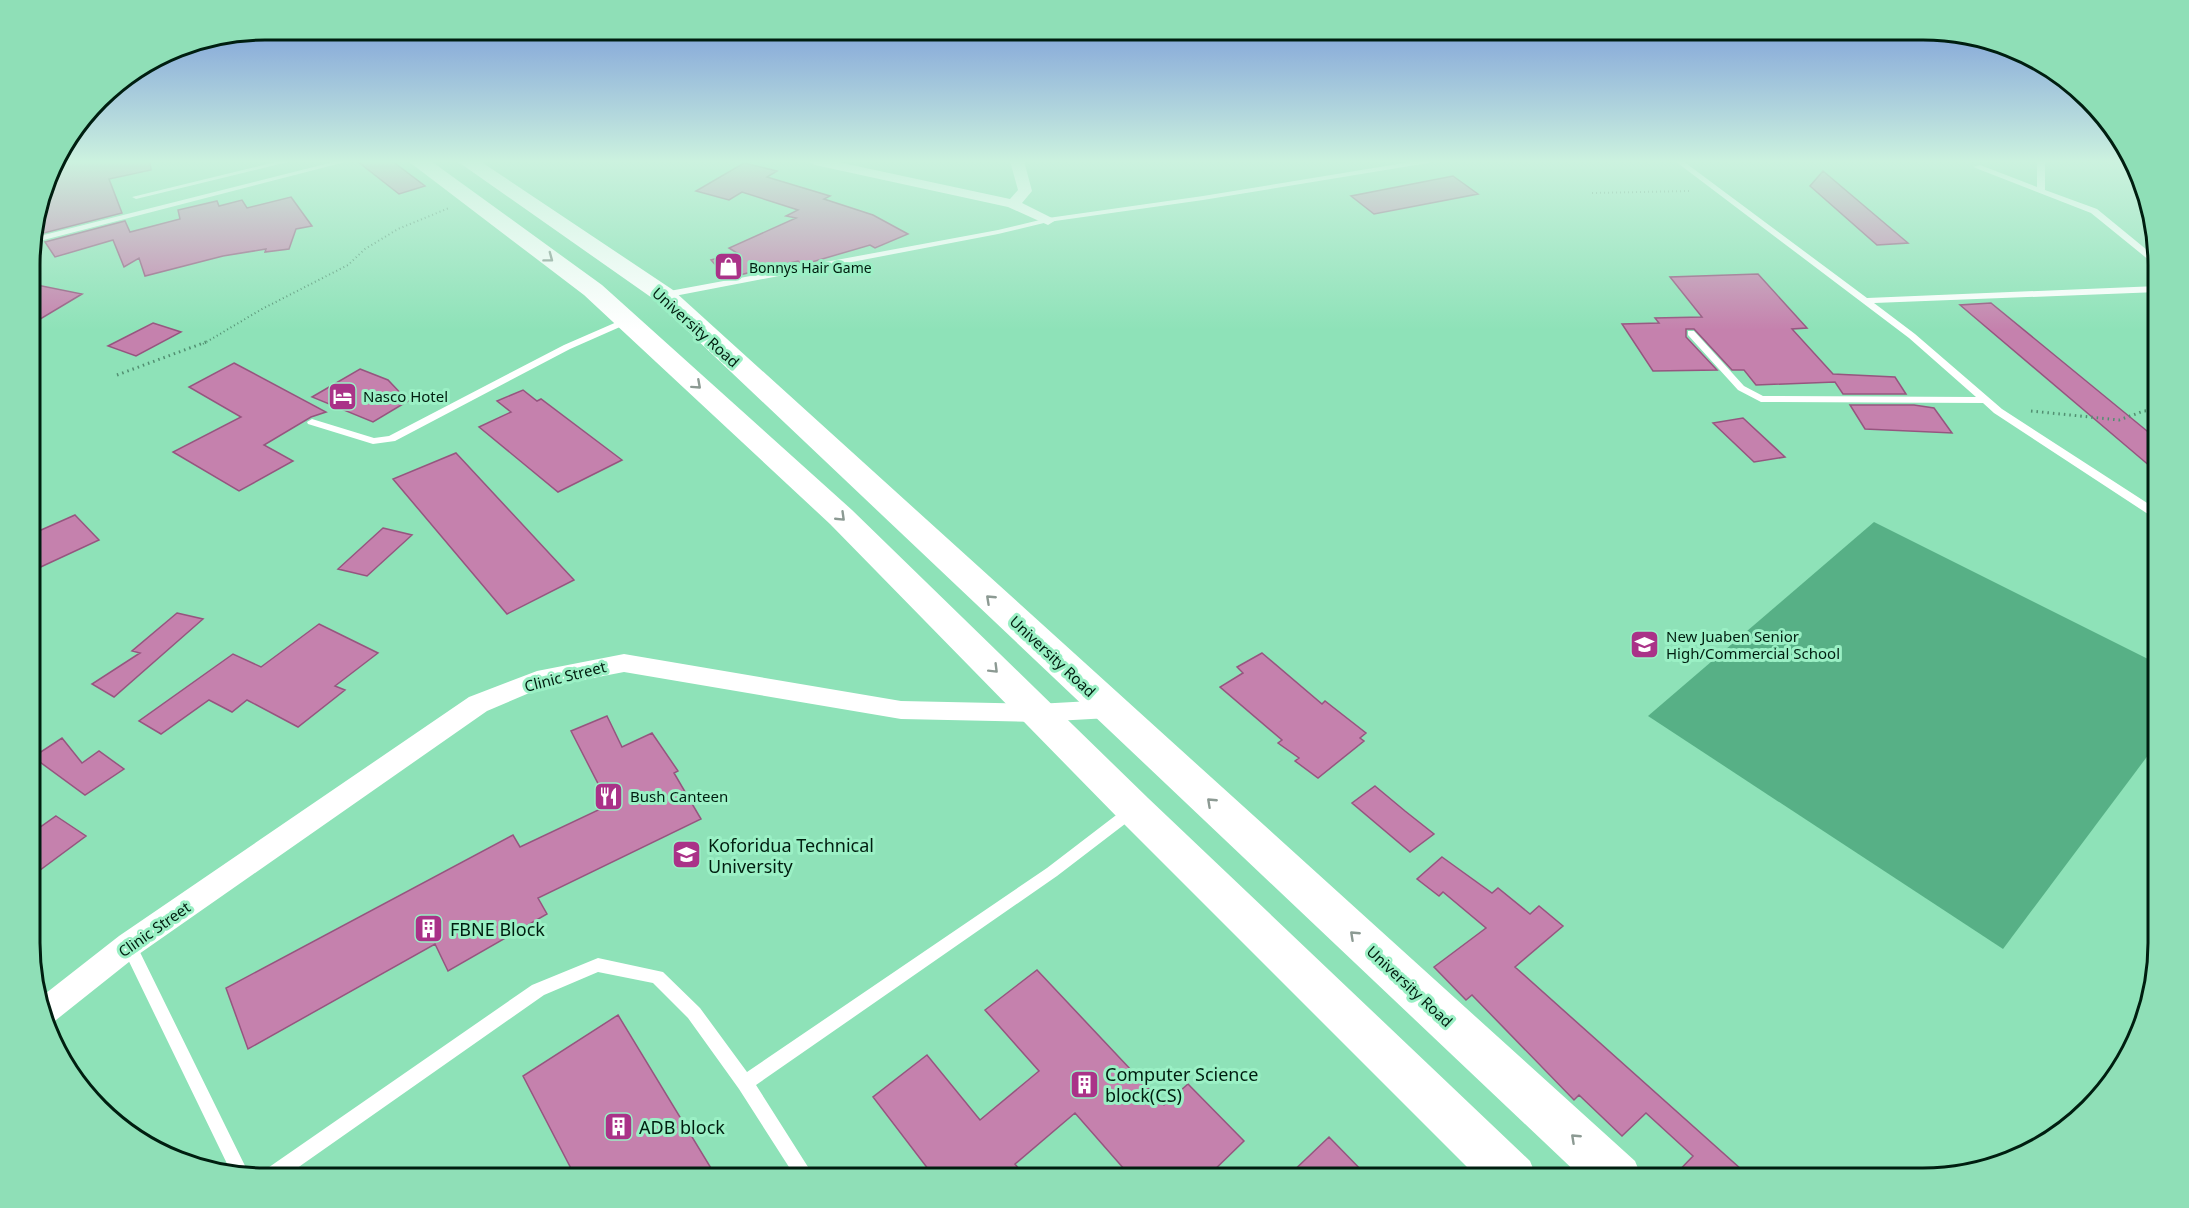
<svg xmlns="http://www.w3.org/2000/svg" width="2189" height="1208" viewBox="0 0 2189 1208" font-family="'Noto Sans',sans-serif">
<rect width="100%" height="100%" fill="#8ee2b8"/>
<!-- green -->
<path fill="#57b086" d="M1874,522L2158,664V742L2003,949L1648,716Z"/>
<!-- building -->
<path fill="#c581ad" stroke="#96557f" stroke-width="1.5" d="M55,161H150L151,170L109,179L122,213L32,236Z
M357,161H392L425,186L399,194Z
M744,163L777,171L767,177L830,196L824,199L873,215L908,234L875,248L870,245L812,262L802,264L798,261L727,278L711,260L737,253L729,248L796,218L786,216L798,210L742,192L729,200L696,191Z
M1823,171L1908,243L1877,245L1810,186Z
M1453,176L1478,194L1374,214L1351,196Z
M291,197L312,226L296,229L289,249L265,252L266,249L223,256L145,276L139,258L124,267L113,240L55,257L45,242L125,221L130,232L180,219L178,210L217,201L219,206L242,200L247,208Z
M1758,274L1807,328L1792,329L1833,374L1895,377L1906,394H1843L1835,382L1756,385L1744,370H1732L1694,329H1686V337L1717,370L1653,371L1622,324L1659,323L1655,318L1702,317L1670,277Z
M32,284L82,294L32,324Z
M1991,303L2158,440V473L1960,305Z
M153,323L181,332L136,356L108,346Z
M234,363L326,412L311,417L264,445L293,461L239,491L173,452L241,417L189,387Z
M360,369L388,380L408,401L373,422L312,397Z
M523,390L537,401L541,399L622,460L558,492L479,427L511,412L497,401Z
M1850,405H1914L1934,408L1952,433L1865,429Z
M1743,418L1785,457L1754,462L1713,423Z
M456,453L574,580L507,614L393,479Z
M75,515L99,540L32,571V534Z
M383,528L412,535L367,576L338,569Z
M177,613L203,619L114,697L92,684L140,653L132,651Z
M319,624L378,653L335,686L345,690L298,727L247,700L232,712L209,700L161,734L139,721L233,654L261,667Z
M1262,653L1322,704L1325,701L1366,733L1360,738L1364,741L1318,778L1295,761L1299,758L1278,743L1282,740L1220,687L1243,673L1237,667Z
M607,716L622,747L652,733L678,771L674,773L701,819L538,898L547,914L448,971L435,944L248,1049L226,988L513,835L520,847L609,805L571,731Z
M62,738L82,763L99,751L124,769L85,795L33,757Z
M1375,786L1405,811L1434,834L1410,852L1352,803Z
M56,816L86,836L32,876V833Z
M1442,857L1492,893L1498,888L1530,914L1539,906L1563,926L1515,967L1751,1178H1672L1693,1156L1646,1113L1622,1136L1579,1095L1574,1100L1472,995L1466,1000L1434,967L1486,928L1443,892L1439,896L1417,879Z
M1037,970L1164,1105L1188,1084L1244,1141L1206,1178H1132L1075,1113L1015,1164L1026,1178H935L873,1097L927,1055L980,1120L1039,1071L985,1010Z
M618,1015L717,1178H576L523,1076Z
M1329,1137L1369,1178H1286Z"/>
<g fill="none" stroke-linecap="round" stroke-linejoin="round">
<!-- path-far1 -->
<path stroke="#528f71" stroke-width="2" stroke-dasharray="1 3" stroke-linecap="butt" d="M1777,161H1813
M1592,193L1689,191
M203,344L262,309L348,265L365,249L398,229L449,208"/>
<!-- path -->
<path stroke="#528f71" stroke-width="3" stroke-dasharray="1.5 4" stroke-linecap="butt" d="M117,375L206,342
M2031,411L2119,420L2144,411L2158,410"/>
<!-- lane -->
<path fill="#fff" fill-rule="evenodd" d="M280,161H292L136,199L132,197Z
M337,161H349L32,243V238Z
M1416,161H1432L1428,163L1203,200L1048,222L998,234L664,298L660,295L664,292L998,230L1048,218L1203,196Z
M1675,161H1683L1867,298L2158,286V292L1874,303L1915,334L2002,409L2158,510V518H2154L1994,413L1983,403L1761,402L1738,390L1688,335V331H1694L1744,386L1763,396L1976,397L1909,338Z
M2037,161H2045V190L2097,209L2158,259V265H2155L2091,213L1973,167L1980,165L2037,187Z
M626,318L629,319V323L570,349L395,441L373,444L308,424L307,422L312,419L374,438L389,436L564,345Z
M1133,804L1138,806L1140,810L1138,814L1057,876L756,1085L815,1178H796L739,1089L688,1018L653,983L598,972L544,995L283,1178L259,1177L262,1172L532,985L598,958L663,972L700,1008L747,1072L1047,868L1128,806Z
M129,938L134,940L250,1176L232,1174L121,945L124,940Z"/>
<!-- street -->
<path fill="#fff" fill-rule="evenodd" d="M808,161H833L1010,199L1018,190L1010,161H1024L1032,191L1022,203L1056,220L1048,225L1008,207L815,165Z
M624,654L901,701L1037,704L1109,700L1118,702L1121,709L1118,716L1109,718L1037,722L901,719L624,672L541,688L487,711L139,954L51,1024L41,997L119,936L469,697L537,671Z"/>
<!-- highway -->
<path fill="#fff" fill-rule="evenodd" d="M408,161H431L602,285L852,510L1148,798L1530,1161L1537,1178H1478L1120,820L830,524L584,295Z
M457,161H480L673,290L1635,1161L1642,1178H1582L655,300Z"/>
</g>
<!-- one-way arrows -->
<defs><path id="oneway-chevron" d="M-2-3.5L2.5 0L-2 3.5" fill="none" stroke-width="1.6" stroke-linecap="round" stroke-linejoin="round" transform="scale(1.5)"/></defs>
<g stroke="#8c9a93">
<use href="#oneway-chevron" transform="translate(549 258) rotate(37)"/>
<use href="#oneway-chevron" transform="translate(697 385) rotate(42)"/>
<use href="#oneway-chevron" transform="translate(841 517) rotate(44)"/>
<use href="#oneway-chevron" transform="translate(990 599) rotate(-137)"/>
<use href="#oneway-chevron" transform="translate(994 669) rotate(45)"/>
<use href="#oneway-chevron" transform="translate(1211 802) rotate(-137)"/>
<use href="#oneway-chevron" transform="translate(1354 935) rotate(-137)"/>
<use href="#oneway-chevron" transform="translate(1575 1138) rotate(-137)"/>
</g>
<!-- sky -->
<linearGradient id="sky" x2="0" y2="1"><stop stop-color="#7697d8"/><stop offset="0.49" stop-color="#ccf2df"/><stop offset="1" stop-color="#ccf2df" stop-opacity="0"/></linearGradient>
<rect width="2189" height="330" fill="url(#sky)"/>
<!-- icons -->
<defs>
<symbol id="shop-square" viewBox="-11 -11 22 22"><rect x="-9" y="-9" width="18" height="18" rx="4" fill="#aa3288" stroke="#9bf0c5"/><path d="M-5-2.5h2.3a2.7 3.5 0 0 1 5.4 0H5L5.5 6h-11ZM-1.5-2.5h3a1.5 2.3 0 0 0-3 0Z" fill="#fff"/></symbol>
<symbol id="hotel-square" viewBox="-11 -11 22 22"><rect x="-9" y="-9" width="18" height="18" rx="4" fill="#aa3288" stroke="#9bf0c5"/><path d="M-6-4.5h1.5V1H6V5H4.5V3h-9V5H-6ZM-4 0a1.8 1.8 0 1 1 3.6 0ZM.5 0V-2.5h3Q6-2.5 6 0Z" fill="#fff"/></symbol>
<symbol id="school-square" viewBox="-11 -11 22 22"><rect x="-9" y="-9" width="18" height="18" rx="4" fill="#aa3288" stroke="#9bf0c5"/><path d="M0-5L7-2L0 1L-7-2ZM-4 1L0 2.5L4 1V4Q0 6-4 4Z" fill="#fff"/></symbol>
<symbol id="restaurant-square" viewBox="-11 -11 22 22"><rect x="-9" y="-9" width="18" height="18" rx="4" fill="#aa3288" stroke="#9bf0c5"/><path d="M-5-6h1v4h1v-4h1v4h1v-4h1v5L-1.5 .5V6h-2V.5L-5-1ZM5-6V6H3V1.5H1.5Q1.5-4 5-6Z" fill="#fff"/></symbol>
<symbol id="building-square" viewBox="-11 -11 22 22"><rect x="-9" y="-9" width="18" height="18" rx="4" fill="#aa3288" stroke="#9bf0c5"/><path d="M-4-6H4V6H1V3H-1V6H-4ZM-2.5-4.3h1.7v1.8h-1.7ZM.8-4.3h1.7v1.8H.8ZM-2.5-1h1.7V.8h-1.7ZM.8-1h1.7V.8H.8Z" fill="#fff"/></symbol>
</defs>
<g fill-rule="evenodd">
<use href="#shop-square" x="712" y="250" width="33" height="33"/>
<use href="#hotel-square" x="326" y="380" width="33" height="33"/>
<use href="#school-square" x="1628" y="628" width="33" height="33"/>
<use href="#restaurant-square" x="592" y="780" width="33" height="33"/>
<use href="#school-square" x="670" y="838" width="33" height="33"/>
<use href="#building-square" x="412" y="912" width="33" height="33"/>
<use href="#building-square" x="1068" y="1068" width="33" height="33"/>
<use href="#building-square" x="602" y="1110" width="33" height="33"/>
</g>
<g text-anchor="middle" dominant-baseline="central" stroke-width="6" stroke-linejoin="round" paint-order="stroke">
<!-- far-poi labels -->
<g font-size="14" fill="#001e10" stroke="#9bf0c5" text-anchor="start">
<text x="749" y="267">Bonnys Hair Game</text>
</g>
<!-- street labels -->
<g font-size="15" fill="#001e10" stroke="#9bf0c5">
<text transform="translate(696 327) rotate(42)">University Road</text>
<text transform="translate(1053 656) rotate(43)">University Road</text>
<text transform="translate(565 676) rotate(-14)">Clinic Street</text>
<text transform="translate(154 929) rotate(-35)">Clinic Street</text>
<text transform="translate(1410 986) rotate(43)">University Road</text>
</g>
<!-- poi labels -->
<g font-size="15" fill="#001e10" stroke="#9bf0c5" text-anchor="start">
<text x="363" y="396">Nasco Hotel</text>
<text x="1666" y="636">New Juaben Senior<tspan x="1666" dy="17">High/Commercial School</tspan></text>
<text x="630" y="796">Bush Canteen</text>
</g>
<!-- near-poi labels -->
<g font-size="18" fill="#001e10" stroke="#9bf0c5" text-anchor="start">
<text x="708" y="845">Koforidua Technical<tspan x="708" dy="21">University</tspan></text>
<text x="450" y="929">FBNE Block</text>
<text x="1105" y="1074">Computer Science<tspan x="1105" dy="21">block(CS)</tspan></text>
<text x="639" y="1127">ADB block</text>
</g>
</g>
<!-- crop -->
<path d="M0 0H2189V1208H0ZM265 40H1923A225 225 0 0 1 2148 265V943A225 225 0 0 1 1923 1168H265A225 225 0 0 1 40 943V265A225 225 0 0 1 265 40Z" fill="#8fdfb7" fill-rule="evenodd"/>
<path fill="none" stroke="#001e10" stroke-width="3" d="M265 40H1923A225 225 0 0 1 2148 265V943A225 225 0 0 1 1923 1168H265A225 225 0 0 1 40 943V265A225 225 0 0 1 265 40Z"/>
</svg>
